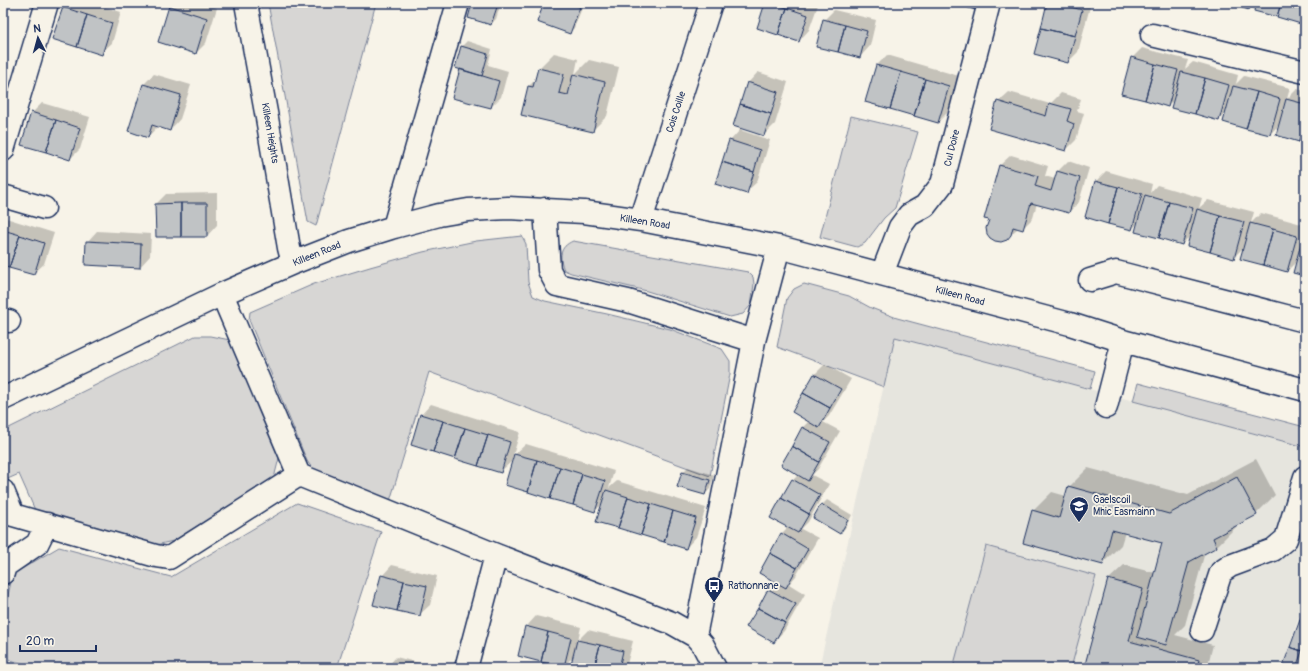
<svg xmlns="http://www.w3.org/2000/svg" width="1308" height="671" viewBox="0 0 1308 671" font-family="Pangolin,sans-serif">
<rect width="100%" height="100%" fill="#f7f3e8"/>
<filter id="ink" filterUnits="userSpaceOnUse"><feTurbulence type="fractalNoise" baseFrequency=".025" numOctaves="2"/><feDisplacementMap in="SourceGraphic" scale="8" xChannelSelector="R" yChannelSelector="G"/><feConvolveMatrix kernelMatrix="1 2 1 2 8 2 1 2 1" color-interpolation-filters="sRGB"/></filter>
<g filter="url(#ink)">
<!-- built -->
<path fill="#e6e5de" d="M895,337L1305,447V599L1282,668H819Z"/>
<!-- green -->
<path fill="#d7d6d4" stroke="#798299" d="M268,3H376L316,226L308,222Z
M851,116L918,132L895,208L884,218L865,243L857,247L820,237Z
M522,236L526,244L528,282L533,296L545,301L607,314L670,329L722,349L730,361V374L710,476L429,372L390,501L318,476L307,461L249,320L250,312L314,284L370,267L423,252L476,241Z
M573,241L748,272L753,277L754,284L751,305L743,314L730,317L647,291L571,273L564,270C559,257 559,247 573,241Z
M804,284L849,296L871,308L897,318L1095,371L1090,389L895,337L884,387L777,347L787,298L794,289Z
M195,336H210L230,340L279,458L274,478L173,541L156,545L35,510L19,474L3,481V431Z
M1138,383L1305,427V447L1133,401Z
M297,503L381,532L337,668H39L3,658V616L13,574L59,547L171,577Z
M986,546L1096,576L1071,668H953Z"/>
<!-- shadow -->
<path fill="#0003" d="M68,3H92L121,12L112,43L101,53L64,7Z
M173,3H203L217,8L206,43L196,53L159,42L170,6Z
M473,3H501L496,19L491,24Z
M545,3H584L574,28L569,33Z
M766,3H811L818,5L809,30L799,41Z
M1048,3H1091L1078,52L1068,62Z
M1228,3H1255L1249,9Z
M1257,3H1305V18L1301,23Z
M834,10L876,20L870,46L860,57L824,20Z
M467,41L492,49L488,65L508,71L501,97L491,107L461,69L462,46Z
M1142,48L1188,60L1185,69L1193,62L1238,75L1236,84L1244,76L1290,88L1287,99L1297,89L1305,91V142L1280,124L1270,134L1227,112L1218,120L1175,99L1168,106L1132,58Z
M554,53L578,59L575,74L589,60L619,67L607,116L592,131L529,86L536,79L539,68Z
M887,55L959,76L948,112L938,122L866,101L877,65Z
M758,72L788,82L775,124L764,135L748,83Z
M154,74L191,85L180,119L170,130L158,126L148,137L129,131L144,84Z
M1009,92L1050,104L1061,93L1081,99L1077,111L1084,113L1076,140L1066,150L998,102Z
M42,103L90,117L80,149L70,159L32,113Z
M740,130L770,140L757,182L746,192L730,141Z
M1011,155L1048,166L1045,176L1055,179L1058,171L1068,161L1089,168L1079,202L1069,212L1037,203L1033,218L1022,229L1018,228L1006,239L990,220L985,218L1000,165Z
M1106,171L1152,184L1150,193L1157,185L1202,198L1199,208L1208,200L1254,212L1251,223L1261,213L1305,225L1303,238L1305,236V275L1298,260L1287,271L1244,247L1234,257L1191,235L1182,244L1139,222L1132,229L1096,181Z
M217,193V225L207,236L156,204L166,194Z
M6,218L54,233L44,264L33,274L3,264V221Z
M97,231L151,234L150,256L140,267L87,242Z
M825,364L851,379L829,416L823,422L840,431L818,469L812,475L829,484L808,522L801,529L818,538L796,576L789,584L805,594L784,631L774,641L748,627L769,589L777,582L781,534L788,527L793,480L799,474L782,465L803,427L809,421L793,412L815,374Z
M431,404L520,432L511,462L500,472L421,415Z
M526,444L614,471L609,488L617,481L706,508L696,537L686,548L602,504L595,511L506,484L515,454Z
M1256,459L1275,495L1256,514L1235,526L1236,527L1217,546L1205,552L1185,625L1175,635L1213,645L1207,668H1085L1109,579L1124,565L1155,573L1164,543L1125,532L1121,545L1102,564L1033,511L1052,492L1066,496L1069,487L1088,468L1188,495Z
M688,467L714,475L710,489L705,494L683,472Z
M827,500L852,515L845,528L840,533L822,505Z
M392,565L437,576L430,605L419,615L382,576Z
M1305,614V649L1298,668H1283L1302,618Z
M536,616L581,627L578,640L588,630L633,641L626,668H571L574,656L564,666L526,627Z
M396,657L427,665L426,668H386Z"/>
<!-- building -->
<path fill="#c0c3c5" stroke="#1b2f5e" d="M472,3H483L497,7L491,25L468,18Z
M544,3H570L580,7L570,34L537,22Z
M765,3H770L787,8L778,35L757,28Z
M953,3H977L975,10Z
M1047,3H1056L1082,10L1075,36L1041,28Z
M1226,3H1251L1249,10Z
M1256,3H1281L1277,17L1254,11Z
M1281,3H1305V9L1301,24L1277,17Z
M169,6L207,18L196,54L158,42Z
M63,7L87,15L77,47L52,39Z
M787,8L808,15L799,42L778,35Z
M87,15L112,23L102,55L77,47Z
M823,19L845,25L838,52L816,47Z
M845,25L867,31L860,58L838,52Z
M1041,28L1075,36L1068,63L1034,54Z
M461,46L488,54L482,76L455,68Z
M1131,57L1155,64L1145,100L1121,94Z
M1155,64L1178,70L1168,107L1145,100Z
M876,65L901,72L890,109L865,102Z
M538,68L564,74L559,93L568,95L573,74L605,82L593,132L521,115L528,86L533,87Z
M460,69L499,81L491,108L452,98Z
M901,72L925,79L914,116L890,109Z
M1181,72L1205,78L1195,114L1171,108Z
M1205,78L1229,85L1219,121L1195,114Z
M925,79L949,86L938,123L914,116Z
M747,82L778,92L771,114L740,104Z
M143,84L181,95L170,131L152,125L148,138L128,131Z
M1233,86L1257,92L1246,129L1223,122Z
M1257,92L1280,99L1270,135L1246,129Z
M1286,99L1305,104V122L1299,142L1276,135Z
M997,101L1046,116L1049,103L1071,109L1067,121L1074,124L1066,151L989,129Z
M740,104L771,114L764,136L733,126Z
M31,112L56,120L46,152L21,145Z
M56,120L80,128L70,160L46,152Z
M1305,122V143L1299,142Z
M729,140L760,150L754,172L722,162Z
M722,162L754,172L747,194L715,184Z
M999,165L1038,176L1035,186L1051,191L1057,171L1080,178L1069,213L1031,203L1023,230L1013,227L1011,235L1007,240L1001,242L995,241L990,238L987,234L986,228L989,220L984,219Z
M1095,181L1118,187L1108,224L1085,217Z
M1118,187L1142,194L1132,230L1108,224Z
M1145,195L1169,202L1159,238L1135,232Z
M1169,202L1193,208L1182,245L1159,238Z
M181,203V237H156L155,204Z
M181,203H207V237H181Z
M1197,209L1220,216L1210,252L1187,246Z
M1220,216L1244,222L1234,259L1210,252Z
M1250,223L1273,229L1263,265L1240,259Z
M1273,229L1297,236L1287,272L1263,265Z
M3,230L20,235L9,268L3,266Z
M20,235L44,243L34,275L9,268Z
M1303,236L1305,237V276L1293,273Z
M86,241L141,244L140,268L85,265Z
M814,374L841,389L830,408L803,393Z
M803,393L830,408L819,428L792,412Z
M420,414L443,421L433,452L411,445Z
M443,421L465,428L455,459L433,452Z
M802,427L830,442L819,462L792,446Z
M465,428L488,435L478,466L455,459Z
M488,435L510,442L501,473L478,466Z
M792,446L819,462L808,481L781,465Z
M514,454L537,460L528,492L505,485Z
M537,460L560,467L550,499L528,492Z
M560,467L582,474L573,505L550,499Z
M682,472L710,480L705,495L677,487Z
M582,474L605,481L595,512L573,505Z
M1237,477L1257,515L1213,538L1217,547L1189,562L1166,645L1137,637L1162,543L1112,530L1103,565L1023,543L1032,510L1059,518L1068,486L1169,514Z
M792,479L820,495L809,514L781,498Z
M606,490L628,497L618,528L596,522Z
M628,497L651,504L641,535L618,528Z
M781,498L809,514L798,533L770,518Z
M651,504L673,511L664,542L641,535Z
M821,504L848,520L840,534L813,518Z
M673,511L696,518L686,549L664,542Z
M781,533L808,549L797,568L770,553Z
M770,553L797,568L786,588L759,573Z
M381,575L404,581L397,611L373,605Z
M1108,579L1143,589L1129,641L1199,660L1197,668H1084Z
M404,581L427,586L420,616L397,611Z
M768,589L796,604L785,623L758,608Z
M758,608L785,623L774,643L746,627Z
M1301,617L1305,619V641L1301,651L1290,647Z
M525,626L548,632L541,662L518,656Z
M548,632L571,638L564,667L541,662Z
M577,640L600,645L594,668H570Z
M600,645L623,651L619,668H594Z
M1290,647L1302,651L1296,668H1282Z"/>
<g fill="none" stroke-linecap="round" stroke-linejoin="round">
<defs>
<path id="minor" d="M246,3L267,118L289,248L293,263
M1152,35L1305,72
M3,150L47,3
M3,196L44,208
M545,209L549,270L557,285L628,301L754,341
M641,220L711,3
M394,227L458,3
M882,274L900,227L909,215L925,206L942,184L989,3
M1090,280L1116,272L1305,321
M222,294L299,475L496,555L672,623L695,636L703,645L715,668
M3,320L9,321
M3,399L222,294L293,263L349,241L394,227L439,215L468,210L508,208L584,212L641,220L779,247L1070,324L1123,341L1305,390
M1106,407L1123,341
M3,491L13,515L156,556L169,558L299,475
M3,573L5,566L37,544L47,524
M1202,630L1221,572L1230,566L1273,550L1286,539L1305,477
M695,636L754,341L779,247
M466,668L496,555"/>
</defs>
<!-- minor casing -->
<use href="#minor" stroke="#1b2f5e" stroke-width="25"/>
<!-- minor -->
<use href="#minor" stroke="#f7f3e8" stroke-width="22"/>
</g>
</g>
<!-- icons -->
<defs>
<symbol id="school-pin" viewBox="-11 -11 22 30"><path d="M0 17L-7.5 6A9.5 9.5 0 1 1 7.5 6Z" fill="#1b2f5e" stroke="#f7f3e8"/><path d="M0-5L7-2L0 1L-7-2ZM-4 1L0 2.5L4 1V4Q0 6-4 4Z" fill="#fff"/></symbol>
<symbol id="bus-pin" viewBox="-11 -11 22 30"><path d="M0 17L-7.5 6A9.5 9.5 0 1 1 7.5 6Z" fill="#1b2f5e" stroke="#f7f3e8"/><path d="M-5-6H5V4H4V6H2V4H-2V6H-4V4H-5ZM-3.5-4V0h7V-4ZM-3.5 1.2v1.5H-2V1.2ZM2 1.2v1.5H3.5V1.2Z" fill="#fff"/></symbol>
</defs>
<g fill-rule="evenodd">
<use href="#school-pin" x="1068" y="495" width="22" height="30"/>
<use href="#bus-pin" x="703" y="575" width="22" height="30"/>
</g>
<g text-anchor="middle" dominant-baseline="central" stroke-width="3.5" stroke-linejoin="round" paint-order="stroke">
<!-- street labels -->
<g font-size="10" fill="#1b2f5e" stroke="#f7f3e8">
<text transform="translate(676 112) rotate(-72)">Cois Coille</text>
<text transform="translate(270 133) rotate(80)">Killeen Heights</text>
<text transform="translate(952 148) rotate(-76)">Cul Doire</text>
<text transform="translate(645 222) rotate(9)">Killeen Road</text>
<text transform="translate(317 254) rotate(-22)">Killeen Road</text>
<text transform="translate(960 296) rotate(15)">Killeen Road</text>
</g>
<!-- poi labels -->
<g font-size="10" fill="#1b2f5e" stroke="#f7f3e8" text-anchor="start">
<text x="1093" y="500">Gaelscoil<tspan x="1093" dy="12">Mhic Easmainn</tspan></text>
<text x="728" y="586">Rathonnane</text>
</g>
</g>
<!-- margin -->
<rect width="1308" height="671" fill="none" stroke="#f7f3e8" stroke-width="16"/>
<rect x="8" y="8" width="1292" height="655" fill="none" stroke="#1b2f5e" stroke-width="1.5" filter="url(#ink)"/>
<!-- north arrow -->
<g transform="translate(38 38) rotate(354)" stroke="#f7f3e8" stroke-width="3" paint-order="stroke">
<path d="M0-3L7 15L0 10L-7 15Z" fill="#1b2f5e"/>
<text y="-6" font-size="11" font-weight="bold" text-anchor="middle" fill="#1b2f5e">N</text>
</g>
<!-- scale -->
<path d="M20 645v6h76v-6" fill="none" stroke="#1b2f5e" stroke-width="2"/>
<text x="26" y="645" font-size="12" fill="#1b2f5e" stroke="#f7f3e8" stroke-width="3" paint-order="stroke">20 m</text>
</svg>
